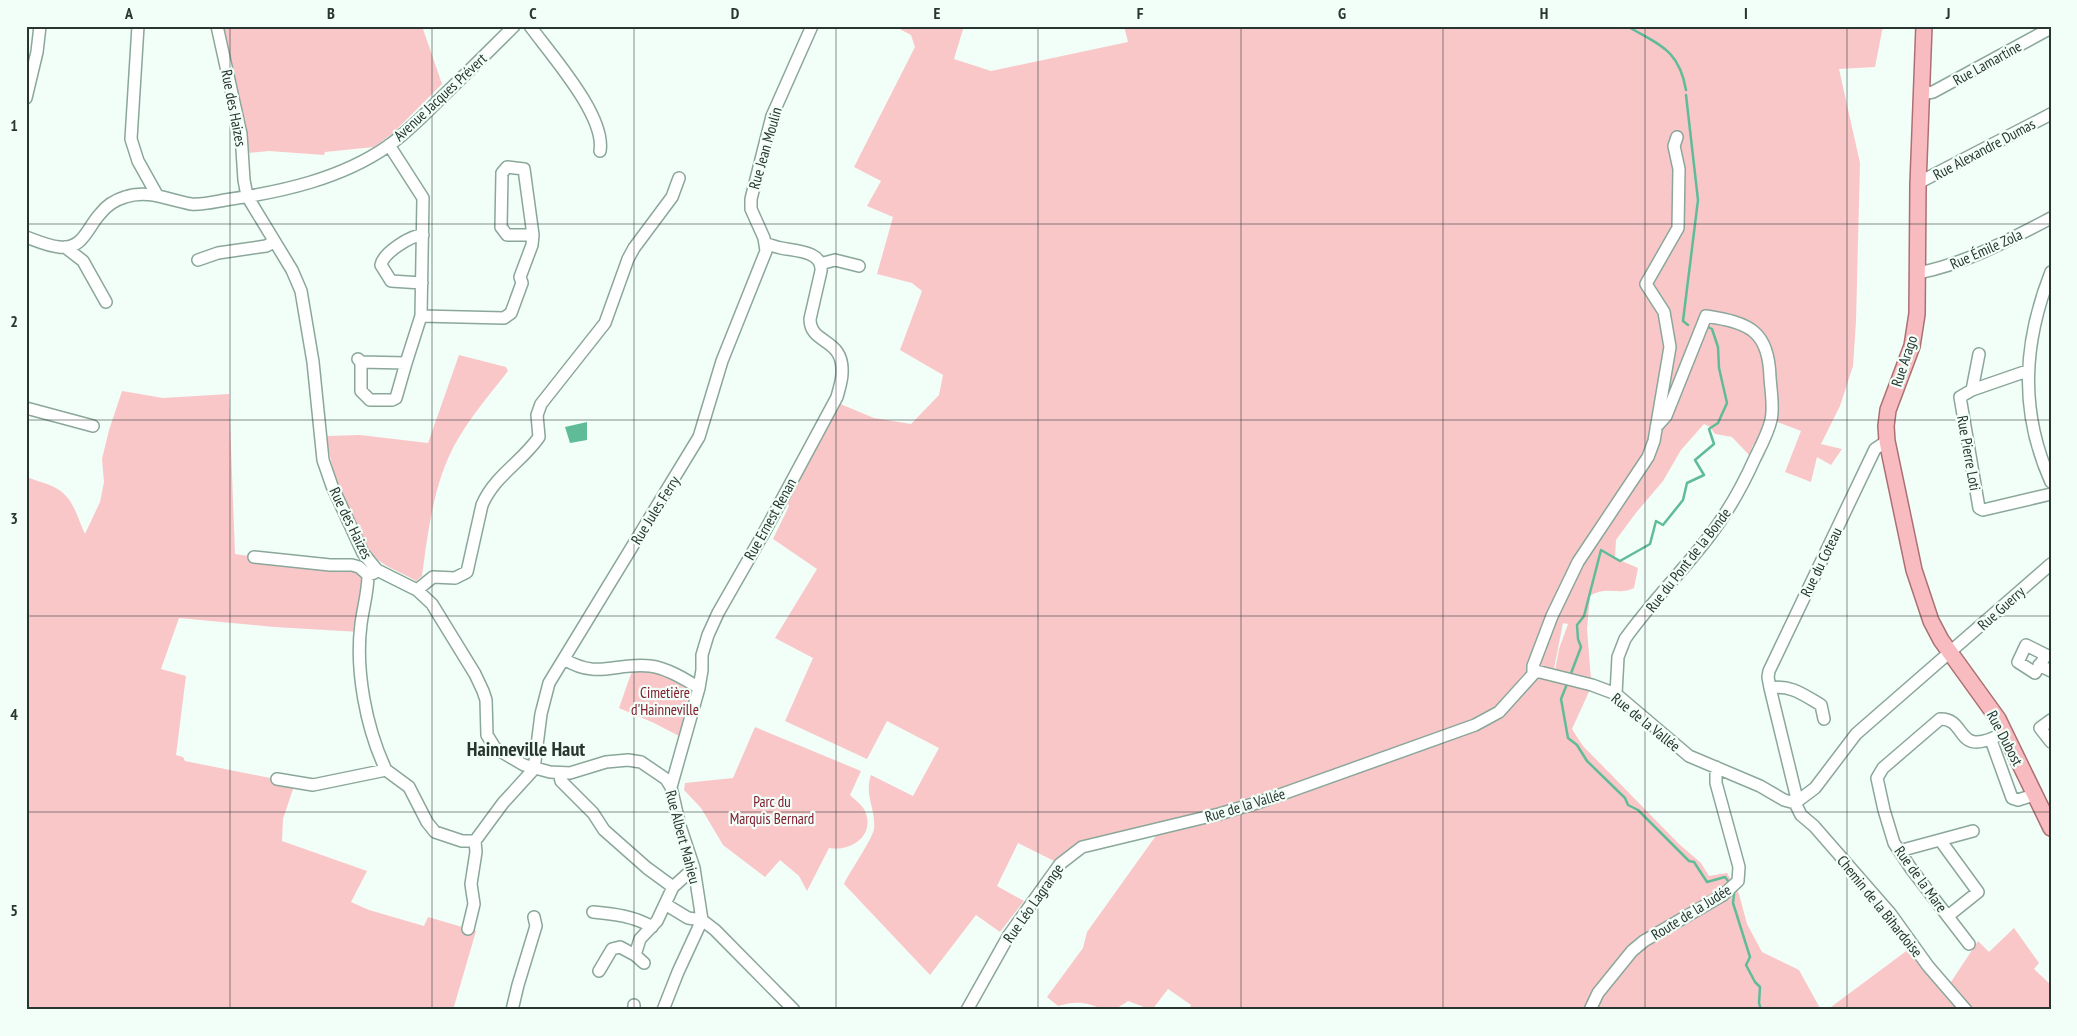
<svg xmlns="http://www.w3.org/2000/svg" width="2077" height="1036" viewBox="0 0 2077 1036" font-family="'PT Sans Narrow',sans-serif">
<rect width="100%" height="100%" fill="#f2fef8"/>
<!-- green -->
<path fill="#fac7c9" d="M223,26H422L442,84L393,133L374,147L325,152L324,155L269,151L248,153L246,131Z
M894,26H964L954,59L991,71L1128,42L1124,26H1883L1875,67L1839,69L1860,163L1856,321L1853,366L1840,406L1821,444L1842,449L1831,465L1817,457L1811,482L1785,472L1801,431L1775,421L1760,447L1753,445L1749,455L1732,437L1715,434L1710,427L1704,424L1681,450L1663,481L1635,514L1616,540L1615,558L1638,568L1634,588C1619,596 1607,585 1590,596L1587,629L1591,679L1555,671L1559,649L1568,624L1563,623L1553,674L1592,685L1572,729L1583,746L1679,844L1701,863L1709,876L1727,873L1739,894L1747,924L1762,952L1799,970L1821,1010H1189L1191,1005L1168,989L1152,1010L1128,1001C1103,1020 1098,1001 1074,1003C1068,1003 1063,1005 1058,1006L1047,997L1083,948L1087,932L1160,830L1082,847L1060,864L1018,843L997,886L1024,901L1000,932L976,915L930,975L844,884C850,871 872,840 874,829C876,809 864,795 871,775L913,796L939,748L887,721L867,759L785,721L813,658L775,638L817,569L773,539L789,506L786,500L838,403L874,418L911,424L939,395L943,375L900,350L922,291L912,283L877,274L893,217L867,206L881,181L854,167L915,47L911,35Z
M459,355L502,366L506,367L508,371C491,393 472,415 458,439C434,479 428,531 422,576L416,581C396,569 378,566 365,545C349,510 330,475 327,436L360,435L428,443Z
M122,391L163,398L229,394L235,554L284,561L352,565L368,575L360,632L274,627L179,618L161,669L186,676L176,755L183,757L185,761L295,783L283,819L282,841L367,871L351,902L369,910L424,926L428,917L476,931L453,1010H26V476C34,481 44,482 52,486C74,496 76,515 85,534L100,502L104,482L102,459L109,430Z
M633,668C648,668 687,675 692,692C694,702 684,726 681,737L654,723L619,708Z
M755,727L861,771L850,795C855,800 860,803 864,809C877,834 852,852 829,848L807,891L799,876L780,860L765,877L723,845L701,808L684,790L685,783L733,778Z
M2014,928L2039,963L2034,969L2051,985V1010H1827L1913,946L1947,988L1978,941L1989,952Z"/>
<!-- water -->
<path fill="#60bc98" d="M587,422V440L570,443L565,427Z"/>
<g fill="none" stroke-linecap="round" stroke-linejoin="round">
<!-- stream -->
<path stroke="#60bc98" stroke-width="2.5" d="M1627,26C1659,45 1679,49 1686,90
M1686,95L1698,200L1683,321L1688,325
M1570,676L1581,647L1578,639L1577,625L1584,616L1601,550L1620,561L1650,544L1656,521L1663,525L1683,500L1687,483L1704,475L1695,460L1714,444L1709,429L1718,423L1727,403L1719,368L1718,347L1712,329L1708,327
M1567,684L1561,699L1568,738L1577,745L1587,761L1625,798L1628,805L1638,810L1689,861L1694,862L1707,882L1725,877L1728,881
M1734,894L1733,903L1750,957L1746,965L1755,982L1760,987L1759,1003L1761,1010"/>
<defs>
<path id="minor" d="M138,26L131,139L138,161L157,195
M217,26L241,134L244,180L247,196L292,270L301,291L313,362L323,460L332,486L363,553L377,570L417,590L432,604L475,674L483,691L486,700L487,735L495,748L524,765L550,772L570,773L606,762L628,760L641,762L666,779L671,787L680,826L694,868L702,920
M530,26C551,55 606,116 600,151
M1921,94L1933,92L2051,28
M26,98L37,52L40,26
M1918,183L2051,114
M26,237C37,241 48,246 59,247C83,250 87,228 100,214C106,206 115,200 125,197C148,189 168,200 191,204C202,205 214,202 225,200C281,192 341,179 388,146C409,131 426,113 444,95C468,72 491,49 514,26
M65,247L83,261L106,302
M198,260L218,253L266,246L274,242
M820,264L835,260L859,266
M2051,272C2023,343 2019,411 2051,482
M1918,273C1965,264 2009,240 2051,218
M422,283L391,281L381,265C383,253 411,235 423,235
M421,316L504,318L511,313L522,283L520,277L532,245L533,235L524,169L507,167L502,173L501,227L507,235H533
M1979,354L1972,390L1960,397L1979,508L1983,510L2051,494
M358,359L361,362L406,363L421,316L423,198L389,145
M361,362V391L370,400H392L396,398L406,363
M1972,390L2027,371
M26,408L93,426
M254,557L330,565H352L359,567L368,575L374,573
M368,575C368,592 363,608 361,624C355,670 366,728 386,770
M417,590L433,577L455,578L467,572L482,505C495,475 522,462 539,437L537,415L541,404L605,323L628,259L634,248L672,197L679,178
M2026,645L2046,655L2035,673L2018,662Z
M564,659C598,680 616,662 650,666C667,668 685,679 699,688
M2039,665L2051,671
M1533,673V666L1552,616L1578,562L1648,457L1654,441L1670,347L1664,312L1646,284L1678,228L1679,169L1674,146L1677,137
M1770,688C1790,684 1804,695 1821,705L1824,719
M1616,694L1618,657L1625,639C1651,602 1684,570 1711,534C1729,510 1743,485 1755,458C1761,446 1768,433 1771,420C1774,408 1771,391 1770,378C1769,331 1750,323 1706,316L1666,416L1656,427
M2051,720L2040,728L2051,742
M1991,740L2012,798L2018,800L2034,795
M534,769L541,714L549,683L699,437L722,361L766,251L764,238L751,209V199L772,116L812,26
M559,773L561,781L593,813L604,830L647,868L673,887
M277,779L313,785L386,770L409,787L427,822L435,832L462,841H475
M671,787L699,688L702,670V655L708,635L718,613L766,529L837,397C839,389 842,381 842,373C844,337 810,345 810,319L821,271C823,251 795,251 781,248C776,247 771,245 766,244
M1795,803L1796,795L1770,688L1768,677L1769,671L1875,449L1887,441
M1795,803L1801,815L1814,826L1890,913L1928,966L1966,1010
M1940,840L1978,892L1948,916
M1899,851L1973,831
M665,904L688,918L702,920
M593,912C614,914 634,916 652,927
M702,920L715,930L794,1010
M468,929L474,904L471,884L476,852L475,841L503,803L534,769
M1969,944L1912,870L1894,843L1884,810L1877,778L1883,768L1940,719C1969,718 1953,761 2005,732
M644,963L635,955L640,939L657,921L673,887L694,868
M599,971L612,949L620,947L635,955
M634,1005V1010
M512,1010L518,985L536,926L534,917
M663,1010L678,972L702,920
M967,1010L1009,935L1060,864L1082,847L1219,814L1260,802L1475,725L1499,712L1536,671L1592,685L1616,694L1689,756L1760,786L1784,800L1795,803L1815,788L1856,734L2051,564
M1590,1010L1598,993L1632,951L1644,941L1723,895L1738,881L1739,867L1716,783V767"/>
<path id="major" d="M1924,26L1918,185L1917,314L1912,346L1888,410L1886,426L1887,441L1914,570L1931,621L1941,640L1998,719L2051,828"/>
</defs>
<!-- minor casing -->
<use href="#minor" stroke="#8aa79a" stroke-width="14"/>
<!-- major casing -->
<use href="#major" stroke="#ac7072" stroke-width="18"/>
<!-- minor -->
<use href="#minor" stroke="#fff" stroke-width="11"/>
<!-- major -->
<use href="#major" stroke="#f8bcc0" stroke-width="15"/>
</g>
<!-- grid -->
<path fill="none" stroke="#293530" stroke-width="1" stroke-opacity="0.55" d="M230,26V1010M432,26V1010M634,26V1010M836,26V1010M1038,26V1010M1241,26V1010M1443,26V1010M1645,26V1010M1847,26V1010M26,224H2051M26,420H2051M26,616H2051M26,812H2051"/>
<g text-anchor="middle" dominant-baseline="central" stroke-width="4.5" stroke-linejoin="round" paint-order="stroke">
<!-- street labels -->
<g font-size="15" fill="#293530" stroke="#f2fef8">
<text transform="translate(1987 63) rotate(-29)">Rue Lamartine</text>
<text transform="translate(440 97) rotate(-43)">Avenue Jacques Prévert</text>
<text transform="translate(234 108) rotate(79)">Rue des Haizes</text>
<text transform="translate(765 148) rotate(-74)">Rue Jean Moulin</text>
<text transform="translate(1984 149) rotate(-28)">Rue Alexandre Dumas</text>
<text transform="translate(1986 249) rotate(-24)">Rue Émile Zola</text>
<text transform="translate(1904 361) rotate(-72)">Rue Arago</text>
<text transform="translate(1969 453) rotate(80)">Rue Pierre Loti</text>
<text transform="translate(655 510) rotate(-58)">Rue Jules Ferry</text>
<text transform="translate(770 519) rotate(-61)">Rue Ernest Renan</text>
<text transform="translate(351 523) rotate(64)">Rue des Haizes</text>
<text transform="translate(1688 560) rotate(-52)">Rue du Pont de la Bonde</text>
<text transform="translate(1821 562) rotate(-64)">Rue du Coteau</text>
<text transform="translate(2001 608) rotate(-42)">Rue Guerry</text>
<text transform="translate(1646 722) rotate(39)">Rue de la Vallée</text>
<text transform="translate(2005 738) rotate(62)">Rue Dubost</text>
<text transform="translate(1245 805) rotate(-17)">Rue de la Vallée</text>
<text transform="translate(683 837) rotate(75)">Rue Albert Mahieu</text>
<text transform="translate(1921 879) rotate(54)">Rue de la Mare</text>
<text transform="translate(1033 903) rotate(-55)">Rue Léo Lagrange</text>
<text transform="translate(1880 906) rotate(51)">Chemin de la Bihardoise</text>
<text transform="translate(1691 912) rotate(-32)">Route de la Judée</text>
</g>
<!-- park labels -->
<g font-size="15" fill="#811d2f" stroke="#f2fef8">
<text x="665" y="692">Cimetière<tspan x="665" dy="17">d'Hainneville</tspan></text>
<text x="772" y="801">Parc du<tspan x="772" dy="17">Marquis Bernard</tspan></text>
</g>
<!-- district labels -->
<g font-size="20" font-weight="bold" fill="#293530" stroke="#f2fef8">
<text x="526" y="749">Hainneville Haut</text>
</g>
</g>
<!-- border -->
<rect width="2077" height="1036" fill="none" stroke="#f2fef8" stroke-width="55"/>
<rect x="28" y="28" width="2022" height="980" fill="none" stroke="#293530" stroke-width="2"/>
<g font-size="16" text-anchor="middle" font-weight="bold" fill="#293530">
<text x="129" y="19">A</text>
<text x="331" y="19">B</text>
<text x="533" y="19">C</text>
<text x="735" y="19">D</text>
<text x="937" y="19">E</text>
<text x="1140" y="19">F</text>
<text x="1342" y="19">G</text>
<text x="1544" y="19">H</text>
<text x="1746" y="19">I</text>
<text x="1948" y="19">J</text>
<text x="14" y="131">1</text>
<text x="14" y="327">2</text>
<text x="14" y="524">3</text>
<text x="14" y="720">4</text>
<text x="14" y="916">5</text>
</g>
</svg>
